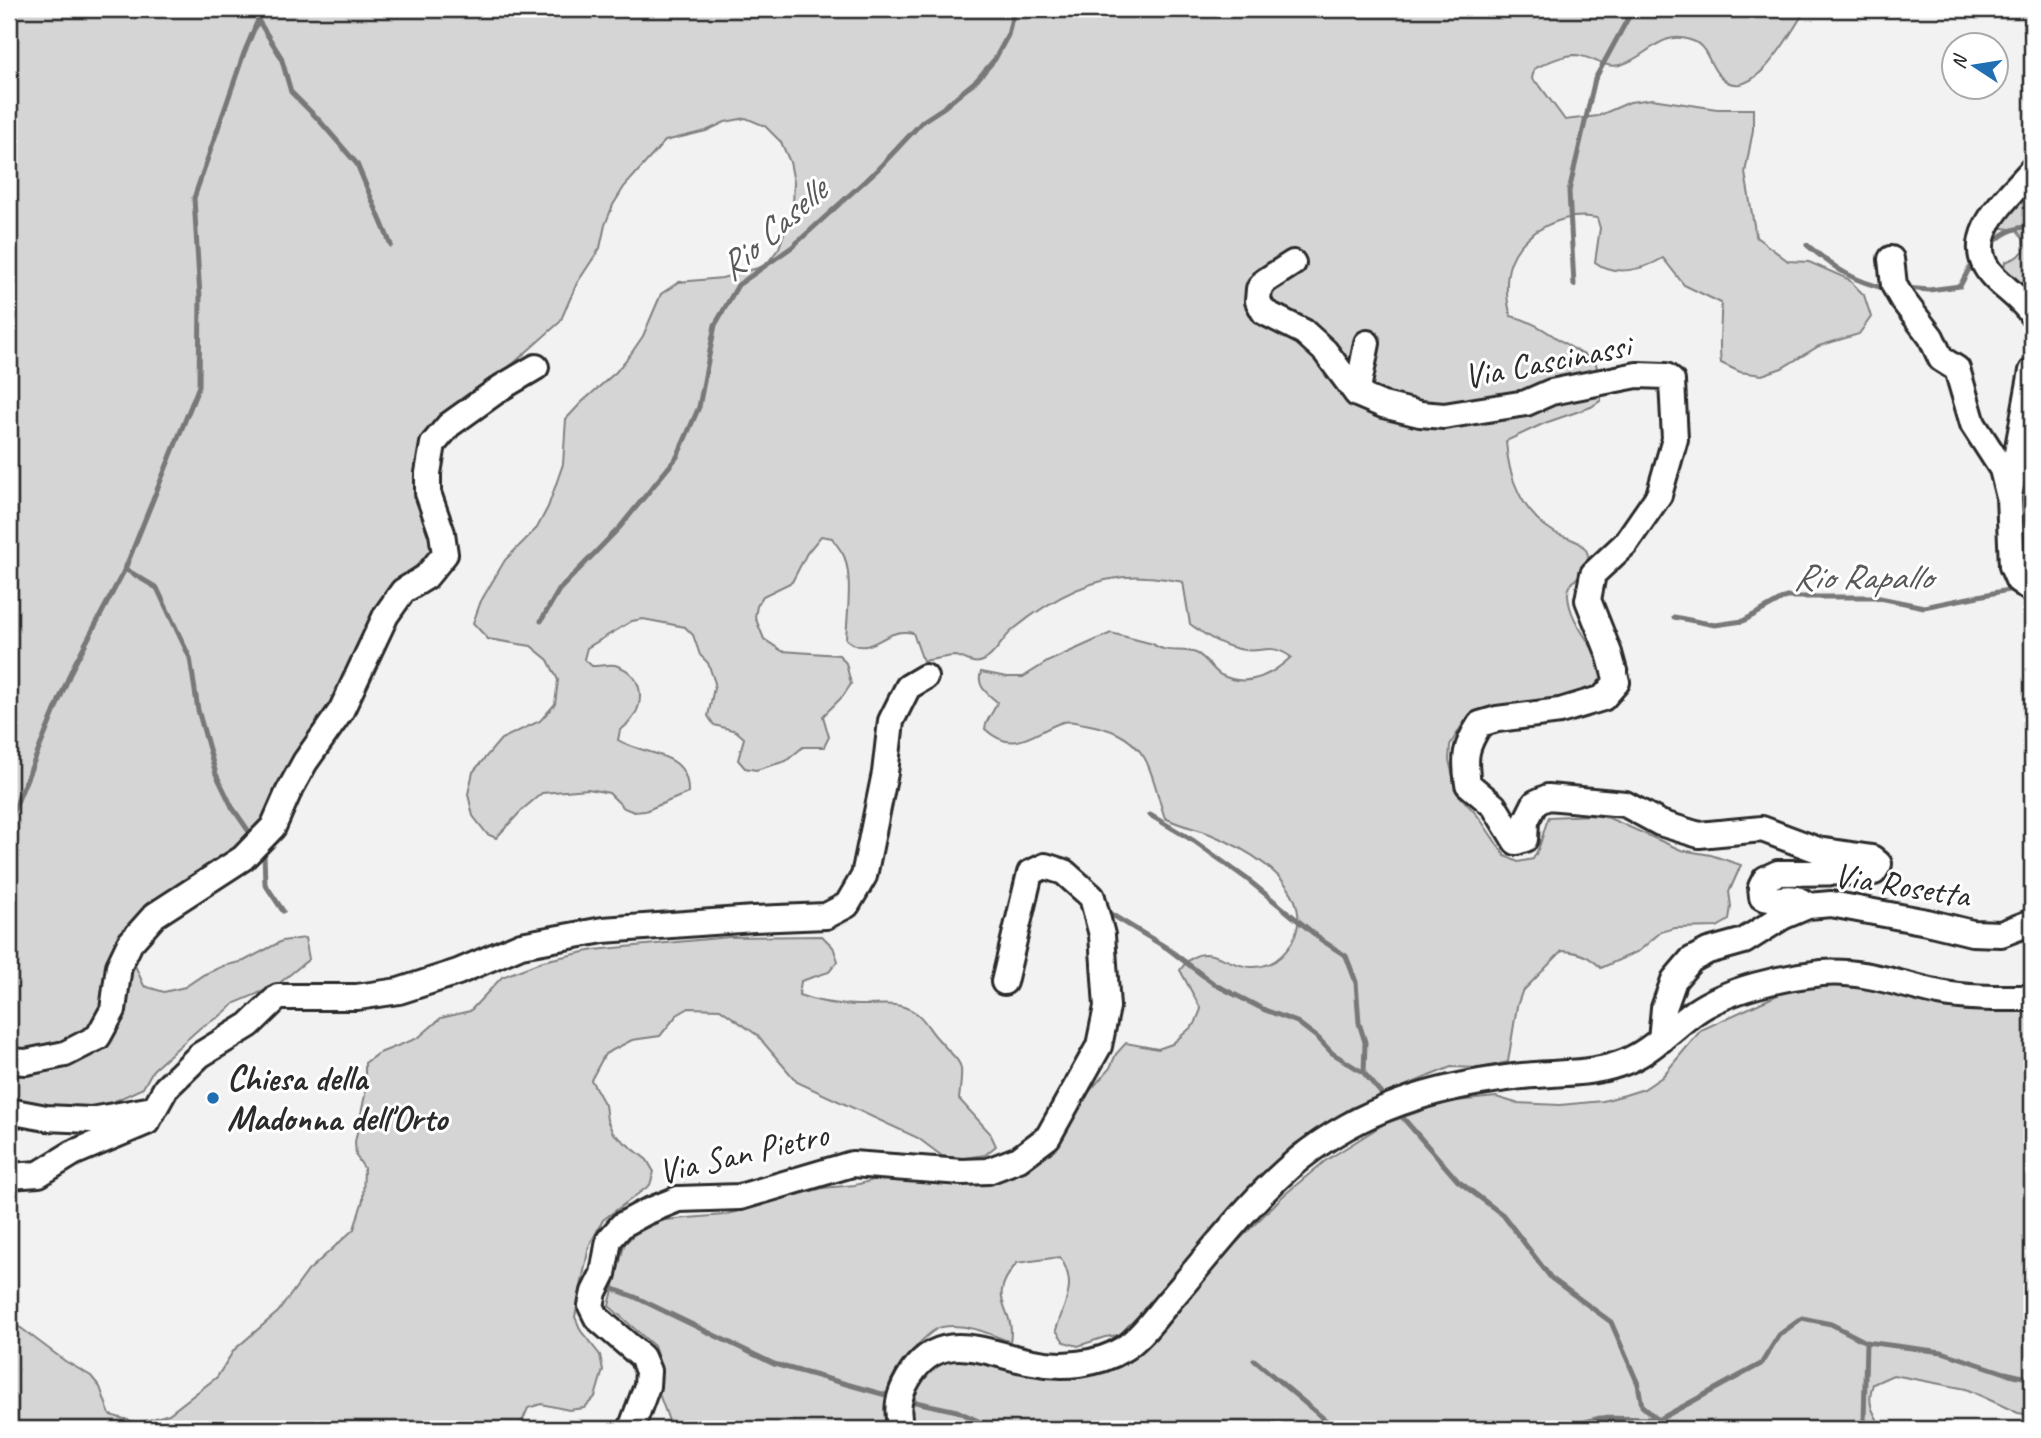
<svg xmlns="http://www.w3.org/2000/svg" width="2041" height="1438" viewBox="0 0 2041 1438" font-family="Caveat,sans-serif">
<rect width="100%" height="100%" fill="#f2f2f2"/>
<filter id="ink" filterUnits="userSpaceOnUse"><feTurbulence type="fractalNoise" baseFrequency=".0143" numOctaves="2"/><feDisplacementMap in="SourceGraphic" scale="14" xChannelSelector="R" yChannelSelector="G"/><feConvolveMatrix kernelMatrix="1 2 1 2 8 2 1 2 1" color-interpolation-filters="sRGB"/></filter>
<g filter="url(#ink)">
<!-- green -->
<path fill="#d5d5d5" stroke="#808080" stroke-width="2" d="M9,9H1806C1792,30 1750,113 1718,74C1709,64 1707,46 1693,41C1660,28 1648,58 1620,65C1603,69 1591,55 1574,55C1560,56 1546,63 1534,69L1532,79L1540,86L1565,120L1598,116L1630,102L1652,99L1717,109H1753V130L1745,173L1756,237L1788,261L1809,262L1848,279L1864,295L1871,317L1859,334L1819,346L1782,368L1762,375L1740,372L1721,363C1718,342 1722,323 1721,303L1684,285L1663,258C1643,270 1614,277 1595,262L1600,228L1597,218C1566,211 1523,230 1511,262C1505,277 1506,300 1511,316C1543,323 1565,348 1595,360L1603,392L1600,401L1591,407L1545,423L1506,441C1508,477 1522,513 1554,532C1565,539 1584,539 1588,555C1593,573 1566,578 1568,596C1570,624 1595,645 1602,668C1603,674 1602,683 1602,690L1594,696L1494,708L1464,722L1450,745L1449,760L1457,793L1478,816L1505,856L1518,862L1533,859C1542,846 1542,832 1549,817L1594,815L1609,818L1681,850L1711,855L1741,865L1729,892L1731,906L1729,920L1717,927L1675,928L1661,932L1639,951L1601,968C1589,956 1580,952 1562,951L1522,992L1517,1006L1508,1062L1480,1068L1451,1067L1351,1108L1293,1145L1220,1222L1139,1315L1119,1335L1105,1337L1078,1346L1064,1342L1056,1330C1065,1301 1078,1285 1060,1257L1017,1263C983,1303 1017,1306 1010,1342C988,1333 966,1323 942,1327C927,1330 892,1372 889,1386C885,1400 888,1415 889,1429H672L658,1391L659,1361L654,1346L609,1306L624,1245L635,1233L664,1220L724,1215L823,1188L855,1185L885,1177L959,1183L1073,1110L1110,1068L1116,1054L1126,1043L1158,1049L1172,1044L1195,1024L1201,1009L1180,970C1187,961 1193,954 1206,954C1221,955 1236,967 1252,967C1280,968 1301,939 1298,913C1294,875 1242,847 1210,834C1195,828 1180,826 1165,818C1158,799 1154,774 1144,757C1130,735 1108,728 1085,724C1078,723 1070,720 1063,722C1034,731 1015,757 985,729C986,718 994,713 997,702C987,693 976,686 981,672L1007,677H1023L1049,661L1111,633L1153,644C1165,654 1182,648 1196,653C1206,657 1212,670 1221,675C1247,688 1272,675 1291,657C1269,641 1261,655 1239,649C1220,645 1205,635 1190,624L1183,582C1171,580 1158,577 1146,577C1096,573 1051,599 1014,629C1003,637 997,653 985,660C972,667 966,657 954,656C949,656 931,660 923,661L913,633C882,626 871,661 846,639C847,617 853,577 844,556C841,550 836,544 832,538L821,536L807,553L792,582L763,596L757,606L755,617L764,639L782,651L839,655L846,663L851,684L843,696L823,716L829,737L824,747H803L786,761L756,770L745,768L738,760L744,738L736,731L714,725L708,716L715,683L708,663L700,655L693,635L685,627L643,619L632,621L587,648L584,659L592,666C599,666 608,664 615,665C649,675 646,714 620,730L618,740C646,757 689,749 688,793L645,811L634,812L624,808L609,793L588,789L542,793L523,809L496,838L487,834L473,816L468,794L473,772L501,739L540,721L555,704L558,680L548,660L531,646L488,639L473,623L481,601L505,560L537,528L548,507L563,464L566,419L582,402L616,372L630,355L643,336L661,294L679,282L722,278L765,266L779,248L793,206L794,182L790,162L781,142L765,126L746,118L725,122L706,131L665,141L624,187L613,205L605,225L600,248L577,283L560,322L515,362L432,427L427,515L432,547L427,557L394,584L344,689L260,828L238,849L124,940L144,986L164,992L185,987L203,975L223,966L244,961L282,941L305,938L309,959L276,986L235,1003L219,1017L201,1027L153,1070L143,1088L100,1108H49L28,1104L9,1092Z
M2032,183V297L2003,273L2005,262L2015,258L2024,251L2023,239L2017,230L1996,227Z
M822,936L833,947L838,961L829,972L801,981L799,995C817,1002 838,1005 858,1005C880,1006 896,1000 916,1013C924,1018 930,1031 937,1038C963,1068 964,1057 959,1099L990,1133L996,1146L985,1155L957,1159L942,1156L918,1138L797,1082L757,1035L720,1009L689,1008L677,1015L660,1036L632,1040L605,1054L591,1080L605,1105L607,1120L613,1133L647,1160L654,1172L650,1185L603,1220L589,1246L575,1317L581,1331L600,1355L603,1370L595,1397L584,1408L569,1410L541,1404L528,1408L519,1429H9V1323L21,1328L65,1361L91,1376L100,1387L110,1415L139,1423L169,1414L217,1377L234,1350L278,1312L308,1271L354,1229L363,1200L364,1168L356,1156L355,1142L365,1095V1063L377,1054L418,1038L441,1018L470,1011L502,977L543,961L594,950L729,937Z
M1830,978L2032,1007V1415L2018,1413L1966,1389L1904,1377L1893,1375L1873,1384C1866,1403 1873,1413 1883,1429H920L907,1407L925,1368L958,1354L1073,1373L1209,1270L1284,1195L1325,1161L1384,1124L1446,1102L1496,1097L1516,1103L1560,1105L1603,1101L1625,1095L1644,1089L1662,1077L1701,1030L1782,993Z"/>
<g fill="none" stroke-linecap="round" stroke-linejoin="round">
<!-- stream -->
<path stroke="#787878" stroke-width="5" d="M258,20L281,57L291,92L319,120L357,164L391,245
M1807,245C1835,268 1853,282 1889,289
M1991,246C2001,233 2016,227 2032,226
M1574,285L1569,191L1595,79L1633,9
M1906,288L1929,290L1960,286L1970,267L1976,264
M125,569L157,588L190,658L198,710L216,774L232,807L252,836
M1674,617L1715,625L1743,621L1786,597H1875L1924,607L2013,589
M541,621L559,590L620,527L677,457L699,407L715,325L738,285L792,247L877,170L923,121L943,108L977,80L995,59L1008,35L1014,9
M1150,815L1194,841L1247,879L1323,941L1346,956L1356,982L1359,1023L1365,1042L1364,1073L1388,1101
M9,822L72,669L125,569L199,386L200,297L194,198L244,53L258,20L259,9
M262,850L264,854L265,884L283,911
M1109,913L1167,948L1214,984L1265,1010L1297,1022L1318,1038L1332,1053L1364,1073
M1397,1111L1458,1181L1503,1215L1551,1278L1611,1322L1638,1384L1642,1406L1657,1419L1652,1429
M606,1286L635,1297L774,1364L893,1397
M1866,1342L1864,1421L1869,1429
M1254,1360L1336,1429
M906,1400L957,1411L995,1429
M1560,1429L1600,1418L1660,1419L1761,1364L1779,1335L1802,1318L1831,1324L1866,1342L1942,1352L2005,1373L2032,1379"/>
<defs>
<path id="minor" d="M2032,170C2008,198 1958,238 1993,276C2005,289 2023,300 2032,315
M1891,259L1894,285L1902,299L1931,337L1941,359L1957,369L1973,424L2002,469L2009,497
M1293,263L1265,281L1259,289L1258,301L1264,312L1304,332L1325,351L1357,394L1383,405L1420,414L1444,416L1526,403L1551,392L1637,375L1666,376L1672,381L1675,439L1659,495L1625,544L1593,574L1588,600L1609,653L1617,682L1603,698L1560,711L1497,719L1480,724C1465,747 1464,757 1468,784L1494,806L1516,842L1525,839L1526,821L1535,803L1548,797L1625,804L1660,823L1699,835L1762,829L1818,850L1872,858L1879,864L1874,872L1778,873L1765,879L1761,887L1762,897C1778,905 1791,890 1808,906
M2032,371L2009,497L2012,566L2018,580L2032,590
M1357,394L1367,343
M1661,1040L1664,1008L1674,980L1691,960L1708,951L1744,941L1782,917L1808,906L1831,904L1927,922L1972,933L2001,934L2032,922
M9,1061L26,1062L65,1054L98,1037L113,1010L119,966L130,943L155,915L243,858L273,827L288,793L305,762L341,711L386,615L403,591L426,577L445,554L442,533L428,493V473L433,444L449,425L502,387L536,367
M9,1111L46,1118L91,1120L153,1109
M9,1176L39,1174L73,1153L147,1122L166,1088L200,1055L249,1025L278,997H357L399,991L458,972L521,945L603,930L754,919L826,916L847,905L864,876L885,773L891,721L908,687L925,677
M631,1429L647,1386L648,1371L642,1357L597,1318L591,1306L594,1292L603,1274L609,1240L622,1225L646,1212L678,1199L740,1197L852,1164L962,1172L988,1171L1019,1159L1048,1137L1099,1046L1107,1007L1102,935L1092,897L1064,872L1045,866L1030,873L1004,982
M901,1429C896,1410 898,1396 908,1379C939,1325 986,1354 1033,1362C1062,1368 1098,1365 1123,1349C1141,1338 1155,1317 1169,1301C1211,1253 1249,1200 1299,1159C1362,1108 1434,1087 1514,1077C1548,1072 1585,1076 1619,1064C1649,1054 1670,1030 1695,1012C1728,989 1783,977 1822,973C1860,969 1902,985 1939,993C1970,999 2001,998 2032,998"/>
</defs>
<!-- minor casing -->
<use href="#minor" stroke="#2b2b2b" stroke-width="30"/>
<!-- minor -->
<use href="#minor" stroke="#fff" stroke-width="24"/>
</g>
</g>
<!-- markers -->
<circle fill="#1f6fb2" stroke="#fff" stroke-width="2.5" cx="213" cy="1098" r="7"/>
<g text-anchor="middle" dominant-baseline="central" stroke-width="6" stroke-linejoin="round" paint-order="stroke">
<!-- street labels -->
<g font-size="35" fill="#2b2b2b" stroke="#fff">
<text transform="translate(1547 361) rotate(-11)">Via Cascinassi</text>
<text transform="translate(1902 885) rotate(9)">Via Rosetta</text>
<text transform="translate(743 1153) rotate(-13)">Via San Pietro</text>
</g>
<!-- poi labels -->
<g font-size="35" font-weight="bold" fill="#2b2b2b" stroke="#fff" text-anchor="start">
<text x="227" y="1078">Chiesa della<tspan x="227" dy="40">Madonna dell'Orto</tspan></text>
</g>
<!-- water labels -->
<g font-size="37" font-style="italic" fill="#585858" stroke="#fff">
<text transform="translate(772 229) rotate(-42)">Rio Caselle</text>
<text x="1862" y="576">Rio Rapallo</text>
</g>
</g>
<!-- margin -->
<rect width="2041" height="1438" fill="none" stroke="#fff" stroke-width="35"/>
<rect x="18" y="18" width="2006" height="1403" fill="none" stroke="#2b2b2b" stroke-width="2.5" filter="url(#ink)"/>
<!-- north arrow -->
<g transform="translate(1975 66) rotate(282)"><circle r="33" fill="#ffffff" stroke="#aaaaaa" stroke-width="2"/>
<path d="M0-5L12 26L0 18L-12 26Z" fill="#1f6fb2"/>
<text y="-10" font-size="19" font-weight="bold" text-anchor="middle" fill="#2b2b2b">N</text>
</g>
</svg>
